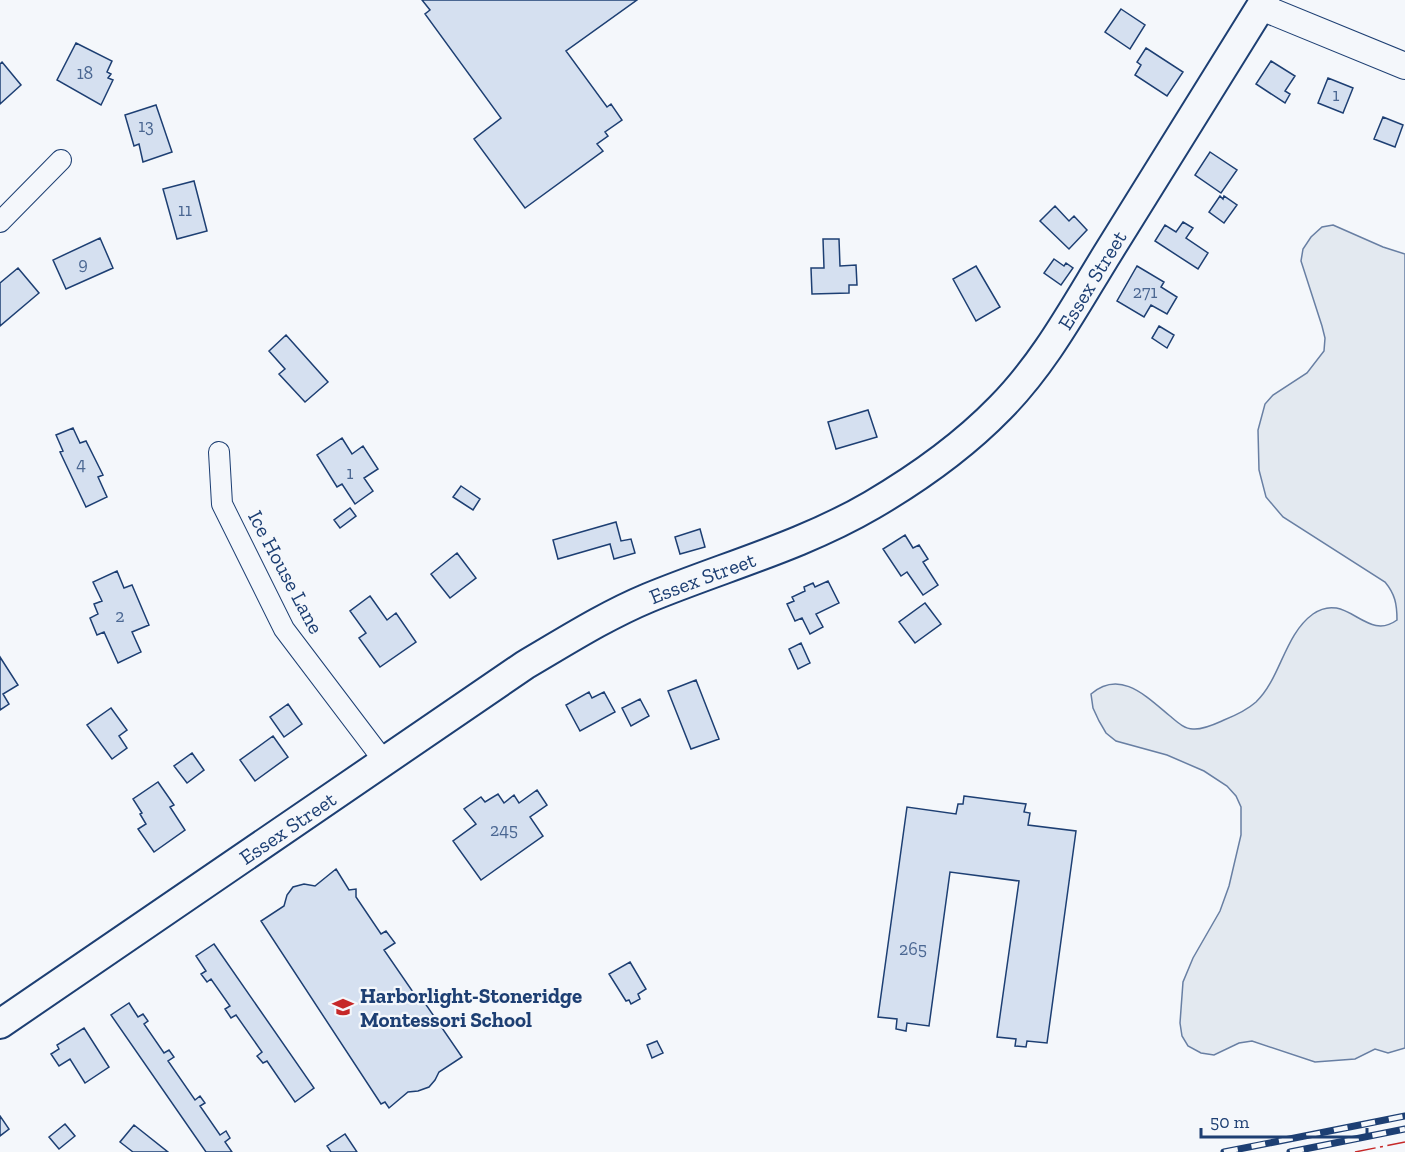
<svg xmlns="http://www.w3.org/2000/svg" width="1405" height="1152" viewBox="0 0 1405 1152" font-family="'Zilla Slab',serif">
<rect width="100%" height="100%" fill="#f4f7fb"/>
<!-- green -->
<path fill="#e3e9f0" stroke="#687fa3" stroke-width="1.5" d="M1333,225L1383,247L1405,254V1048L1388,1053L1375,1049L1355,1059L1315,1062L1252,1041L1239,1043L1214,1055L1201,1053L1188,1046L1182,1036L1180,1023L1183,982L1193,958L1220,911L1229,886L1241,835V807L1236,796L1227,786L1204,771L1167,755L1116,741L1106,733L1099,721L1093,708L1091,694C1120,669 1146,696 1170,716C1176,721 1184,729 1193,729C1203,730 1215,724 1224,720C1234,716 1247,710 1256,702C1281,678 1284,635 1313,614C1347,590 1366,643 1397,620C1397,604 1395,594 1385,582L1283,517L1266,497L1259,470L1258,430L1265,404L1273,395L1307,373L1324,351L1325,338L1322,326L1301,261L1303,249L1311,237L1322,227Z"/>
<!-- building -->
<path fill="#d5e0f0" stroke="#1d3f73" stroke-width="1.5" d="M422,0H637L566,51L607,107L611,104L622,120L605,132L608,136L597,144L603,151L525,208L474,139L501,118L425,14L430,10Z
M1121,9L1145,25L1130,49L1105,32Z
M76,43L112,61L107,72L111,74L108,78L113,80L101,105L57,80Z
M1146,48L1183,72L1167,96L1135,75L1141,65L1137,62Z
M1271,61L1295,76L1285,91L1290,94L1285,103L1256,84Z
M2,62L21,85L0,104V64Z
M1328,78L1353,88L1343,113L1318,103Z
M156,105L172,152L143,162L139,144L134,146L125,115Z
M1383,117L1403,125L1395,147L1374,139Z
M1210,152L1237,170L1221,193L1195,175Z
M194,181L207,231L177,239L163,189Z
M1220,196L1223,199L1224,196L1237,205L1224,223L1209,212Z
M1055,206L1069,221L1074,216L1087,230L1069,249L1040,221Z
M1183,222L1193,228L1186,238L1208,253L1198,269L1155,241L1165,225L1176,232Z
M100,238L113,268L66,289L53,260Z
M823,239H839L840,266L856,265L857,285H849V293L812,294L811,268H824Z
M1054,259L1064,266L1066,263L1073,268L1061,285L1044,273Z
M976,266L1000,307L976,321L953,279Z
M1137,266L1164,282L1161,287L1177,297L1167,314L1151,305L1144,317L1117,301Z
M18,268L39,293L0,326V283Z
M1159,326L1174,335L1167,348L1152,338Z
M286,335L328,382L305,402L279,374L285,369L269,351Z
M868,410L877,437L836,449L828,422Z
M73,428L80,443L86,441L103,475L98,477L107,497L86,507L60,452L63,451L56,435Z
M342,438L352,454L363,446L378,469L364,478L373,491L355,504L342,484L337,487L317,455Z
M461,486L480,499L473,510L453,497Z
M350,508L356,516L340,528L334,520Z
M616,522L621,541L631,539L635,553L614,559L610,544L558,559L553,540Z
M700,529L705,547L680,554L675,537Z
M905,535L913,548L919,545L928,559L923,562L938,585L923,595L907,572L901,576L883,549Z
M457,553L476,578L450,598L431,574Z
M117,571L124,588L132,585L149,625L132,632L141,652L118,663L104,632L97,635L90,618L98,614L94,604L102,601L93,582Z
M828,581L839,603L816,614L823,627L810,634L802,618L795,621L787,604L794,601L792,597L805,591L804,587L813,583L815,587Z
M370,596L387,620L396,613L416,642L380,667L359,638L366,633L350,611Z
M925,603L941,624L915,643L899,622Z
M801,643L810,663L798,669L789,649Z
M0,657L18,685L3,694L9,704L0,710Z
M696,680L719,739L691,749L668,691Z
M589,692L592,698L604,692L615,712L580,731L566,705Z
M640,699L649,716L631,726L622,708Z
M288,704L302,724L284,737L270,717Z
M111,708L127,730L119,736L127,748L112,759L87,725Z
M273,736L288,757L255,781L240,760Z
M192,753L204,770L187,783L174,766Z
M158,782L174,805L170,807L185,830L154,852L138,829L146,824L140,814L142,813L133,799Z
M537,790L547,805L530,817L543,836L481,880L453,841L476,824L464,809L481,797L485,802L498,794L504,803L514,795L519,803Z
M964,796L1026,804L1024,812L1030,813L1028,825L1076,831L1047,1043L1027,1041L1026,1047L1015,1046L1016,1039L997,1037L1019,881L950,872L929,1026L907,1023L906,1031L896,1029L897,1019L878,1017L907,807L956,814L958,804H963Z
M336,869L349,890L356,889V897L381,934L386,931L395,943L384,950L415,995L418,993L462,1057L439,1072L435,1080L429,1087L418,1091L408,1092L389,1108L385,1102L381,1104L261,921L284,906L287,895L293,887L304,884L315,886Z
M214,944L314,1088L295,1102L267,1061L263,1063L257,1056L262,1052L236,1015L231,1018L225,1009L230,1006L211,979L207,982L201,974L206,971L196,956Z
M630,962L646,989L638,994L640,999L631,1004L629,1000L626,1001L609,974Z
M129,1003L138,1017L143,1014L148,1021L144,1024L164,1053L169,1050L174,1057L168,1061L195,1100L200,1096L205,1103L200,1106L220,1135L226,1131L230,1138L225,1142L232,1152H206L111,1015Z
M84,1028L109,1067L85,1083L70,1059L59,1066L51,1054L59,1049L57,1045Z
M657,1041L663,1053L652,1058L647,1045Z
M0,1116L9,1129L0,1136Z
M65,1124L75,1136L59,1149L49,1137Z
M134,1125L168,1152H133L120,1142Z
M345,1134L357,1152H331L327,1146Z"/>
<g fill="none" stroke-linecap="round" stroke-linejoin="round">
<defs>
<path id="minor" d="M0,222L61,160
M219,452L222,504L284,629L384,761"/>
<path id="tertiary" d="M1261,7L1405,66"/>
<g id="secondary">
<path id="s1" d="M0,1024L525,665C566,641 605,616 648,598C723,567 802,546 872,505C918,478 963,446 1000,408C1045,363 1076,304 1109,251C1161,167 1213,84 1265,0"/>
</g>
</defs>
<!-- minor casing -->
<use href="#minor" stroke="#1d3f73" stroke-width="22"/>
<!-- tertiary casing -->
<use href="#tertiary" stroke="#1d3f73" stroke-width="28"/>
<!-- secondary casing -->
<use href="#secondary" stroke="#1d3f73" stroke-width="32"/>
<!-- minor -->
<use href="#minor" stroke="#f4f7fb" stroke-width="20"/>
<!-- tertiary -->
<use href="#tertiary" stroke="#f4f7fb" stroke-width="26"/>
<!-- secondary -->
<use href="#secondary" stroke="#f4f7fb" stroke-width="28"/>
<defs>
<path id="rail" d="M1224,1152L1405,1116
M1290,1152L1405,1129"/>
</defs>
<!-- rail casing -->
<use href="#rail" stroke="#1d3f73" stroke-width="7"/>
<!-- rail -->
<use href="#rail" stroke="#f4f7fb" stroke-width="4.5" stroke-dasharray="14" stroke-linecap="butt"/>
<!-- power -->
<path stroke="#c62828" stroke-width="1.5" stroke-dasharray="21 4.5 3 4.5" stroke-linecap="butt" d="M1355,1152L1405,1142"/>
</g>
<!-- icons -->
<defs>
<symbol id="school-bare" viewBox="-9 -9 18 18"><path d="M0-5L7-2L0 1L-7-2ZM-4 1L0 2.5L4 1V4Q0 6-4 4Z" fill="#c62828" stroke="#f4f7fb" stroke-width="2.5" paint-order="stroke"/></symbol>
</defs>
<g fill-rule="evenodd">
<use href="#school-bare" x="328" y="992" width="30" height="30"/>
</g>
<g text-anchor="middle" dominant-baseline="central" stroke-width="4.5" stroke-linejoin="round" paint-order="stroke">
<!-- number labels -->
<g font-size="18" fill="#4b6792">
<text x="85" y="73">18</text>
<text x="1336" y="95">1</text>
<text x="146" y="126">13</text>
<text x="185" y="210">11</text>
<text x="83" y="264">9</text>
<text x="1145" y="292">271</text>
<text x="81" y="464">4</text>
<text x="350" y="473">1</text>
<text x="120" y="616">2</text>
<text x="504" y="830">245</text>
<text x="913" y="949">265</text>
</g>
<!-- street labels -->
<g font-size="21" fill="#1d3f73" stroke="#f4f7fb">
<text stroke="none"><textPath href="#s1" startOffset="1338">Essex Street</textPath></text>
<text transform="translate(286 572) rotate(62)">Ice House Lane</text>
<text stroke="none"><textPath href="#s1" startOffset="834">Essex Street</textPath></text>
<text stroke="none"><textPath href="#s1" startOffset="348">Essex Street</textPath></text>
</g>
<!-- poi labels -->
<g font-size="21" font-weight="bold" fill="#1d3f73" stroke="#f4f7fb" text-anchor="start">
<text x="360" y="995">Harborlight-Stoneridge<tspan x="360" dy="24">Montessori School</tspan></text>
</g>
</g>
<!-- scale -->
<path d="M1201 1128v9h166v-9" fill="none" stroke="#1d3f73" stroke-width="3"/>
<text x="1210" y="1128" font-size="18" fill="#1d3f73" stroke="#f4f7fb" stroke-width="4.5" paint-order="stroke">50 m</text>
</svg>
